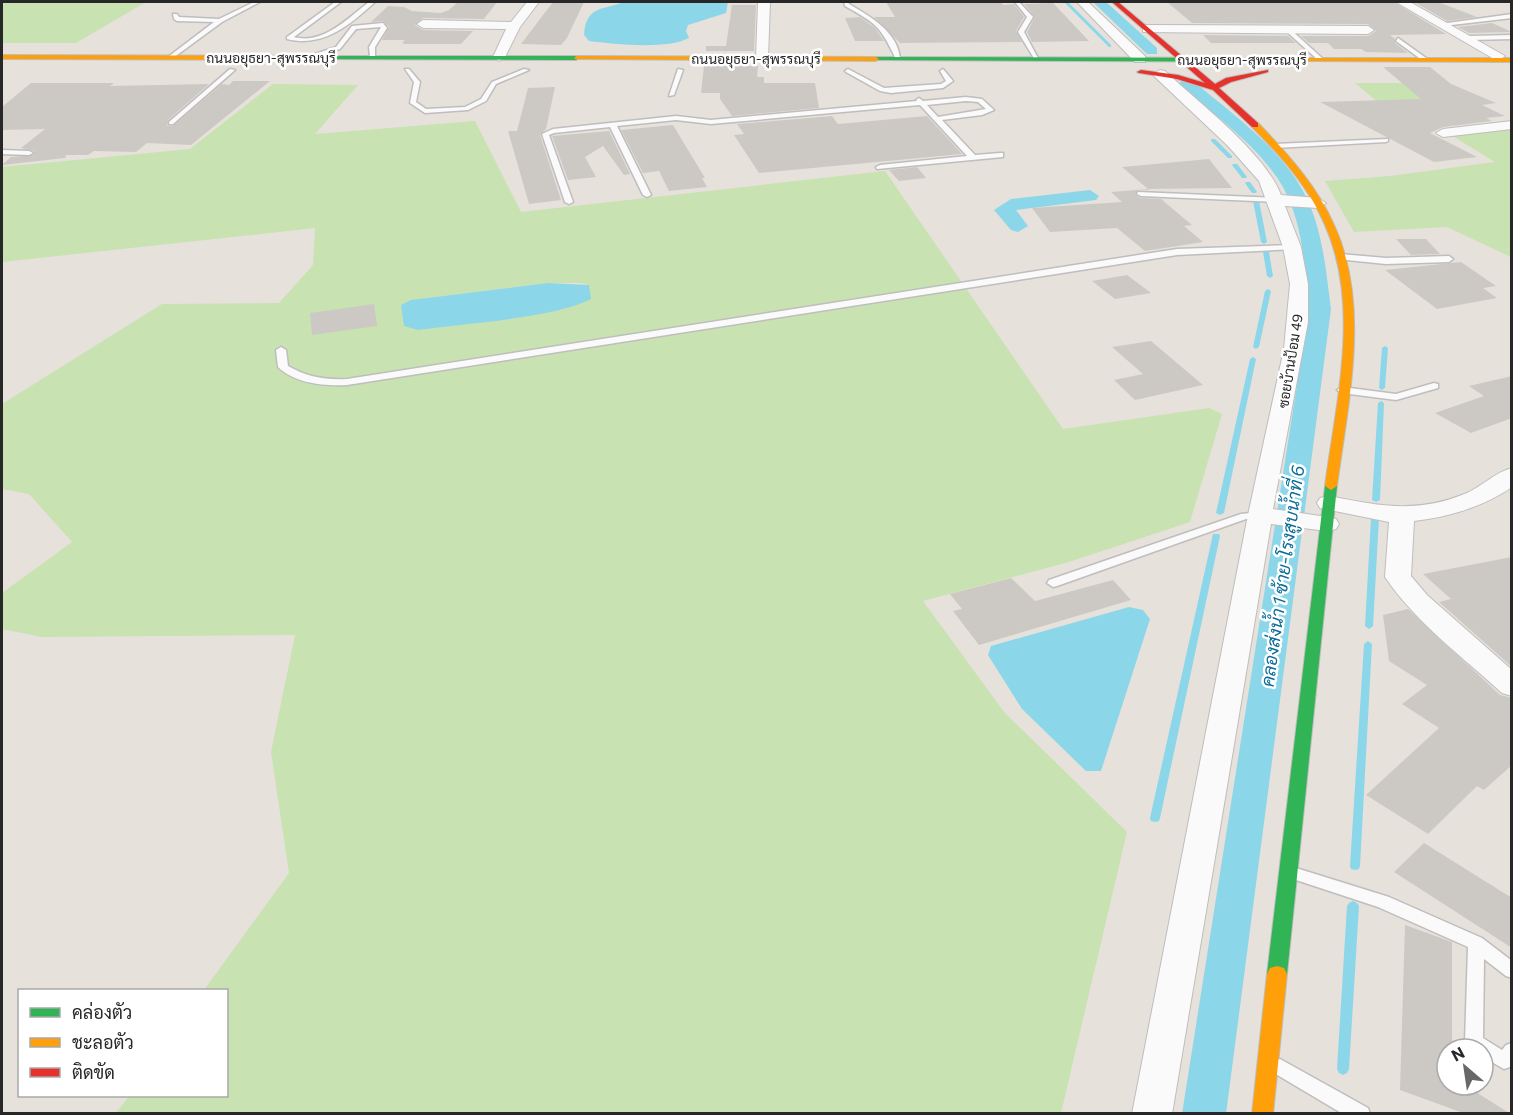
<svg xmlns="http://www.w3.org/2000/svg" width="1513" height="1115" viewBox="0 0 1513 1115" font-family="Commissioner,Sarabun,sans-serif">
<rect width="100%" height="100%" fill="#e6e1db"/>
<!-- green -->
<path fill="#c8e2b2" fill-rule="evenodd" d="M2,2H146L76,43H2Z
M1355,83H1442L1471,105L1391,113Z
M273,84L358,85L315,134L475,121L521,212L885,171L1063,429L1209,408L1222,414L1190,522L1069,562L923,601L1004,712L1127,832L1061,1113H116L129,1096H226V990H204L289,873L271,752L295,635L42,637L2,629V593L72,542L29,494L2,489V404L162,304L279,303L313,265L315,228L2,262V167L190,149ZM548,283H581L589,285L411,300Z
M1511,129V257L1447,227L1354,232L1325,181L1390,176L1495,162L1451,135Z"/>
<!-- water -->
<path fill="#8cd6ea" d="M624,2H728L726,13L688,25L686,31L689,38C666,50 614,44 589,41L584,35C586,5 604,10 624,2Z
M548,283L589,285L591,299C551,319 464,323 418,330L404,326L401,305L411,300Z
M1129,607L1143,610L1150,619L1101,771H1086L1022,709L988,655L991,646Z"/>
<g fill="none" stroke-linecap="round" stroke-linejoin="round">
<!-- stream -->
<path fill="#8cd6ea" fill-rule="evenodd" d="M1064,2H1068L1111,45V47H1109Z
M1211,139H1215L1232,156V158H1228L1211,141Z
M1233,164H1237L1247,177L1246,178H1242L1232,165Z
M1246,182H1250L1257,192L1256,193H1252L1245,183Z
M1256,199L1259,201L1267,242L1264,244L1261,242L1253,201Z
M1266,250L1269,252L1273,276L1270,278L1267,276L1263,252Z
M1268,289L1271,291L1259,347L1256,349L1253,347L1265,291Z
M1385,346L1388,348L1385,388L1382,390L1379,388L1382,348Z
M1253,357L1256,359L1224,513L1220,515L1216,513L1250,359Z
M1381,401L1384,403L1380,500L1376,502L1372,500L1378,403Z
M1372,516H1378L1379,518L1373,626L1369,629L1365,626L1371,518Z
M1213,534H1219L1220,536L1160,818L1159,821L1155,822L1151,821L1150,818Z
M1368,641L1372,644L1360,866L1359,869L1355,870L1351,869L1350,866L1364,644Z
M1353,901L1357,903L1359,906L1349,1069L1347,1073L1343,1075L1339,1073L1337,1069L1347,906L1349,903Z"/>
<!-- canal -->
<path fill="#8cd6ea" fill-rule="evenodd" d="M1093,2H1106L1157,48V54H1147Z
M1187,78L1192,80C1232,114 1283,149 1306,197C1323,231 1326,272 1331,309L1226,1114H1182L1309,309C1305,269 1303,223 1283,187C1260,147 1216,117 1182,86L1179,83Z
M1090,190L1099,196L1096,200L1016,210L1028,226L1018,232L1011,230L994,210L1011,199Z"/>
</g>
<!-- building -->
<path fill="#ccc9c5" d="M458,2H497L484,19L423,18L415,25L423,30L473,31L461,44H405L402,43L405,40H382L389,27L383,21L371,22L388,6L404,7L412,11L441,13L449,10Z
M553,2H584L567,38L561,45L521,44Z
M886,2H1001L1003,5L1014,4L1024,17L1016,31L1022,42L900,43L874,17H895Z
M1167,2H1394L1446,34L1390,35L1395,39V43L1408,53L1366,52L1361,49H1334L1328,43H1309L1301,36H1368L1376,31L1368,24L1192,23Z
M1414,2H1438L1477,17L1447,21Z
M1053,3L1089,41L1032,42L1027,32L1035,17L1024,4Z
M732,5H756L754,51H706V46H726Z
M860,17L875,28L884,41H855L845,18Z
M1492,23L1512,32L1469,33L1458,27Z
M1203,35L1288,36L1296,43H1211Z
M704,66H758L757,77H764V83H815L819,108L732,116L720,99V93H701Z
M1383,67H1430L1451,84L1496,103L1482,105L1505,116L1486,118L1492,121L1443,127L1430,133L1477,157L1434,162L1320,102L1421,99Z
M233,81H270L191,145L147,143L136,152L94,151L88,155H66L65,158L2,165L11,157L34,155V151L21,148L45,129L2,130V107L31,83H114L110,86L209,84L168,120L167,126H173L222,84L229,85Z
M555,87L546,129L540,135L561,200L529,204L508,131H517L528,88Z
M832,116L838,124L927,116L962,154L759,173L734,135L744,134L737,124Z
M673,125L705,178H702L707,187L669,191L659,171L643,173L621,130Z
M609,131L630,174L624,175L603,146L585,157L596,177L568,180L552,136Z
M1209,159L1232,188L1148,189L1122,167Z
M917,167L926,178L899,181L889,170Z
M1148,189L1150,190H1138L1135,195L1141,198L1161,199L1192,225L1184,226L1203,242L1145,251L1117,228L1050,232L1032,208L1122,202L1111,192Z
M1396,239H1426L1440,254L1411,255Z
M1461,262L1496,286L1483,288L1497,298L1437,309L1385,270Z
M1127,275L1151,293L1115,299L1092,281Z
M374,304L377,326L312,335L310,313Z
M1151,341L1203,385L1135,400L1114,380L1143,374L1112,347Z
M1512,376V418L1471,433L1435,413L1484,396L1469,386Z
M1512,557V667L1439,602L1451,599L1423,574Z
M1011,578L1035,601L1113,580L1131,600L979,645L953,611L962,609L950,594Z
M1408,609L1500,695L1512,698V765L1484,790L1477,786L1428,834L1366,795L1439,728L1402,704L1427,685L1389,661L1383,615Z
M1424,843L1512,898V948L1394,872Z
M1405,925L1452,942V1049H1447V1085H1465L1509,1113H1463L1400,1090Z"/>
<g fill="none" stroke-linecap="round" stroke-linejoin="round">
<defs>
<path id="lane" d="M254,2H260L222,22L173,58L168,57L214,22L177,21L174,19L173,14H177L179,17L219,19Z
M335,2H341L294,37C323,45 348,18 369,2H375C350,25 323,48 287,39V37Z
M844,2H848L849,4C871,17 898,32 900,59H896C880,26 877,24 845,6Z
M1015,2H1019L1033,17L1024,32L1039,60H1035L1018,32L1027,17Z
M1512,14V18L1443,26L1440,24Z
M383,23L387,28L375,47V58L370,57L369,47L381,27L356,29L340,49L312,58L309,56L336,47L352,26Z
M1286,29H1290L1322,58V60H1318L1286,31Z
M1512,35V39L1470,40L1467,38L1470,36Z
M1398,38L1426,58V60H1422L1396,41Z
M230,69L235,70L173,124H169V122Z
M405,69H409L420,82L416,102L426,109L465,107L481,99L492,82L524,69L529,70L496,84L486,101L468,110L425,113L410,103L414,82Z
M678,69L683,70L674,95L669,96Z
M848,69L884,88L941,84L946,81L940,71L943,69L953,81L943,88L891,93L880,91L846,72L845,71Z
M966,97L982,99L994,110L982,115L942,120L975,155L1000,153H1003V157L877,169L876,167L880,165L967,156L920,105L711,124L676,120L617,126L651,195L647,197L643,195L610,127L554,133L549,135L573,202L569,204L565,202L542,134L553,129L676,116L711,120L917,101L916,100L919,98L923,101ZM966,101L978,102L986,109L938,117L927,105Z
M1388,139V141L1386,142L1275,148L1271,146L1275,144Z
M2,150L29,151L33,153L29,155L2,154Z
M1138,192L1275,198L1279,200L1275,202L1141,196L1137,194Z
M1292,245L1296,247L1295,249L1177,255L347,385C324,386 296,384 278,367L276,350L281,347L286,350L288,366C307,377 325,380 347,379L1177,249Z
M1340,254L1386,258L1449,256L1453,259L1449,262L1386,264L1337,259V255Z
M1434,383L1438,384V388L1396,400L1342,393L1337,390L1342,387L1396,394Z
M1260,512L1266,515L1264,517L1246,519L1057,586L1053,587L1047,583L1049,580L1241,514Z
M1296,868L1389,897L1482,938L1512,961V978L1506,976L1484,959L1483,1038L1502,1050L1506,1045L1512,1043L1510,1067L1504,1069L1483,1057V1049H1470L1465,1042L1468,947L1378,907L1290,878L1288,874L1290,870Z
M1280,1059L1368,1108L1370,1114H1343L1274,1073L1271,1067L1274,1061Z"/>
<path id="street" d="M527,2H539L520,27L505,57L499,61L493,57L506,29L423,28L417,24L423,20L511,22Z
M758,2H770L768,58L762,62L756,58Z
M1077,2H1088L1145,56V62H1135Z
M1396,2H1410L1505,56L1499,60L1494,59Z
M1147,25L1368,26L1374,30L1368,34L1143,32V26Z
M1160,70L1165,71C1199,103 1265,153 1281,195L1318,198L1326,203L1318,208L1285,206L1301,247L1308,284V322L1273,509L1327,517L1336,519L1339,524L1336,529L1327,531L1271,524L1172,1114H1132L1248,515L1284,349L1290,284L1283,247L1259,181L1228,146L1155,77L1153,74Z
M1512,121V129L1443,137L1436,133L1443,129Z
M1512,468V487C1483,507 1448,517 1414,521L1411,576L1427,595L1512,670V696L1502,693C1463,657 1415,622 1385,577L1389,522L1320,508L1317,503L1320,498L1329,496C1380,506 1417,514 1467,493C1482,486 1496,472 1512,468Z"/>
<path id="fast" d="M298,56H576L579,58L576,60L296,59Z
M876,57L1305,58L1308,60L1305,62L874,60Z
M1331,482L1337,486L1287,974L1284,980L1277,982L1270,980L1267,974L1325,486Z"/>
<path id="slow" d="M2,55L298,56L301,58L298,60L2,59Z
M576,56L876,57L879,59L876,61L574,59Z
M1305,58H1512V62L1303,61Z
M1252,123H1258C1287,153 1317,186 1334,225C1371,305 1348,402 1337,486L1331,490L1325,486C1336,402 1361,306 1325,225C1309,187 1281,156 1252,127Z
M1277,966L1284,968L1287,974L1273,1114H1252L1267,974L1270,968Z"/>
<path id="jam" d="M1112,2H1118L1215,84L1226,78L1268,70V72L1231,82L1219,88L1258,123V127H1252L1213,90L1177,79L1139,73L1137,72L1141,70L1178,75L1205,83Z"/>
</defs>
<!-- lane casing -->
<use href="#lane" stroke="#bfbdbd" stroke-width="3"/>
<!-- street casing -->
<use href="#street" stroke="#bfbdbd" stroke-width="2"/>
<!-- fast casing -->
<use href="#fast" stroke="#bfbdbd" stroke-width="2"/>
<!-- slow casing -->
<use href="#slow" stroke="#bfbdbd" stroke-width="2"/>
<!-- jam casing -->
<use href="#jam" stroke="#bfbdbd" stroke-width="2"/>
<!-- lane -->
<use href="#lane" fill="#fbfafa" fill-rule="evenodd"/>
<!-- street -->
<use href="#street" fill="#fbfafa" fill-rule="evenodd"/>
<!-- fast -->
<use href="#fast" fill="#30b455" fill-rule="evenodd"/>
<!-- slow -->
<use href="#slow" fill="#ff9f0a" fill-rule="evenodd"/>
<!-- jam -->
<use href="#jam" fill="#e5322d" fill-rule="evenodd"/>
</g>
<g text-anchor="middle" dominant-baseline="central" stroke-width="5" stroke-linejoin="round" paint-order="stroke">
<!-- far-street labels -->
<g font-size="14" fill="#272727" stroke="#fff">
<text x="271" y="57">ถนนอยุธยา-สุพรรณบุรี</text>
<text x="756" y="58">ถนนอยุธยา-สุพรรณบุรี</text>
<text x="1242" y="59">ถนนอยุธยา-สุพรรณบุรี</text>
<text transform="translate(1290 361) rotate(-81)">ซอยบ้านป้อม 49</text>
</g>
<!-- water labels -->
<g font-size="18" font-style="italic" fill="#0a6c97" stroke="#fff">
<text transform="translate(1282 576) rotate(-82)">คลองส่งน้ำ 1 ซ้าย-โรงสูบน้ำที่ 6</text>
</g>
</g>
<!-- border -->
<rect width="1513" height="1115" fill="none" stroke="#272727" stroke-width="6"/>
<!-- legend -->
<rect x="18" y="989" width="210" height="108" fill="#ffffff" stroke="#a9a9a9" stroke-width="1.5"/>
<rect x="30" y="1008" width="30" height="9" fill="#30b455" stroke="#a9a9a9" stroke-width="1.5"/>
<text x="72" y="1019" font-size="18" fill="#272727">คล่องตัว</text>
<rect x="30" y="1038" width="30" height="9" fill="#ff9f0a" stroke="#a9a9a9" stroke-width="1.5"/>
<text x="72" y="1049" font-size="18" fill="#272727">ชะลอตัว</text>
<rect x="30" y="1068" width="30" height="9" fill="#e5322d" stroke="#a9a9a9" stroke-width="1.5"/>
<text x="72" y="1079" font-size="18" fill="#272727">ติดขัด</text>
<!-- north arrow -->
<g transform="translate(1465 1067) rotate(331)"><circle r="28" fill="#ffffff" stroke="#a9a9a9" stroke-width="1.5"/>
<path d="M0-4.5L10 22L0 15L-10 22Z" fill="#6a6866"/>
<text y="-9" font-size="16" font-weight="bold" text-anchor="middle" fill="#272727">N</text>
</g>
</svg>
